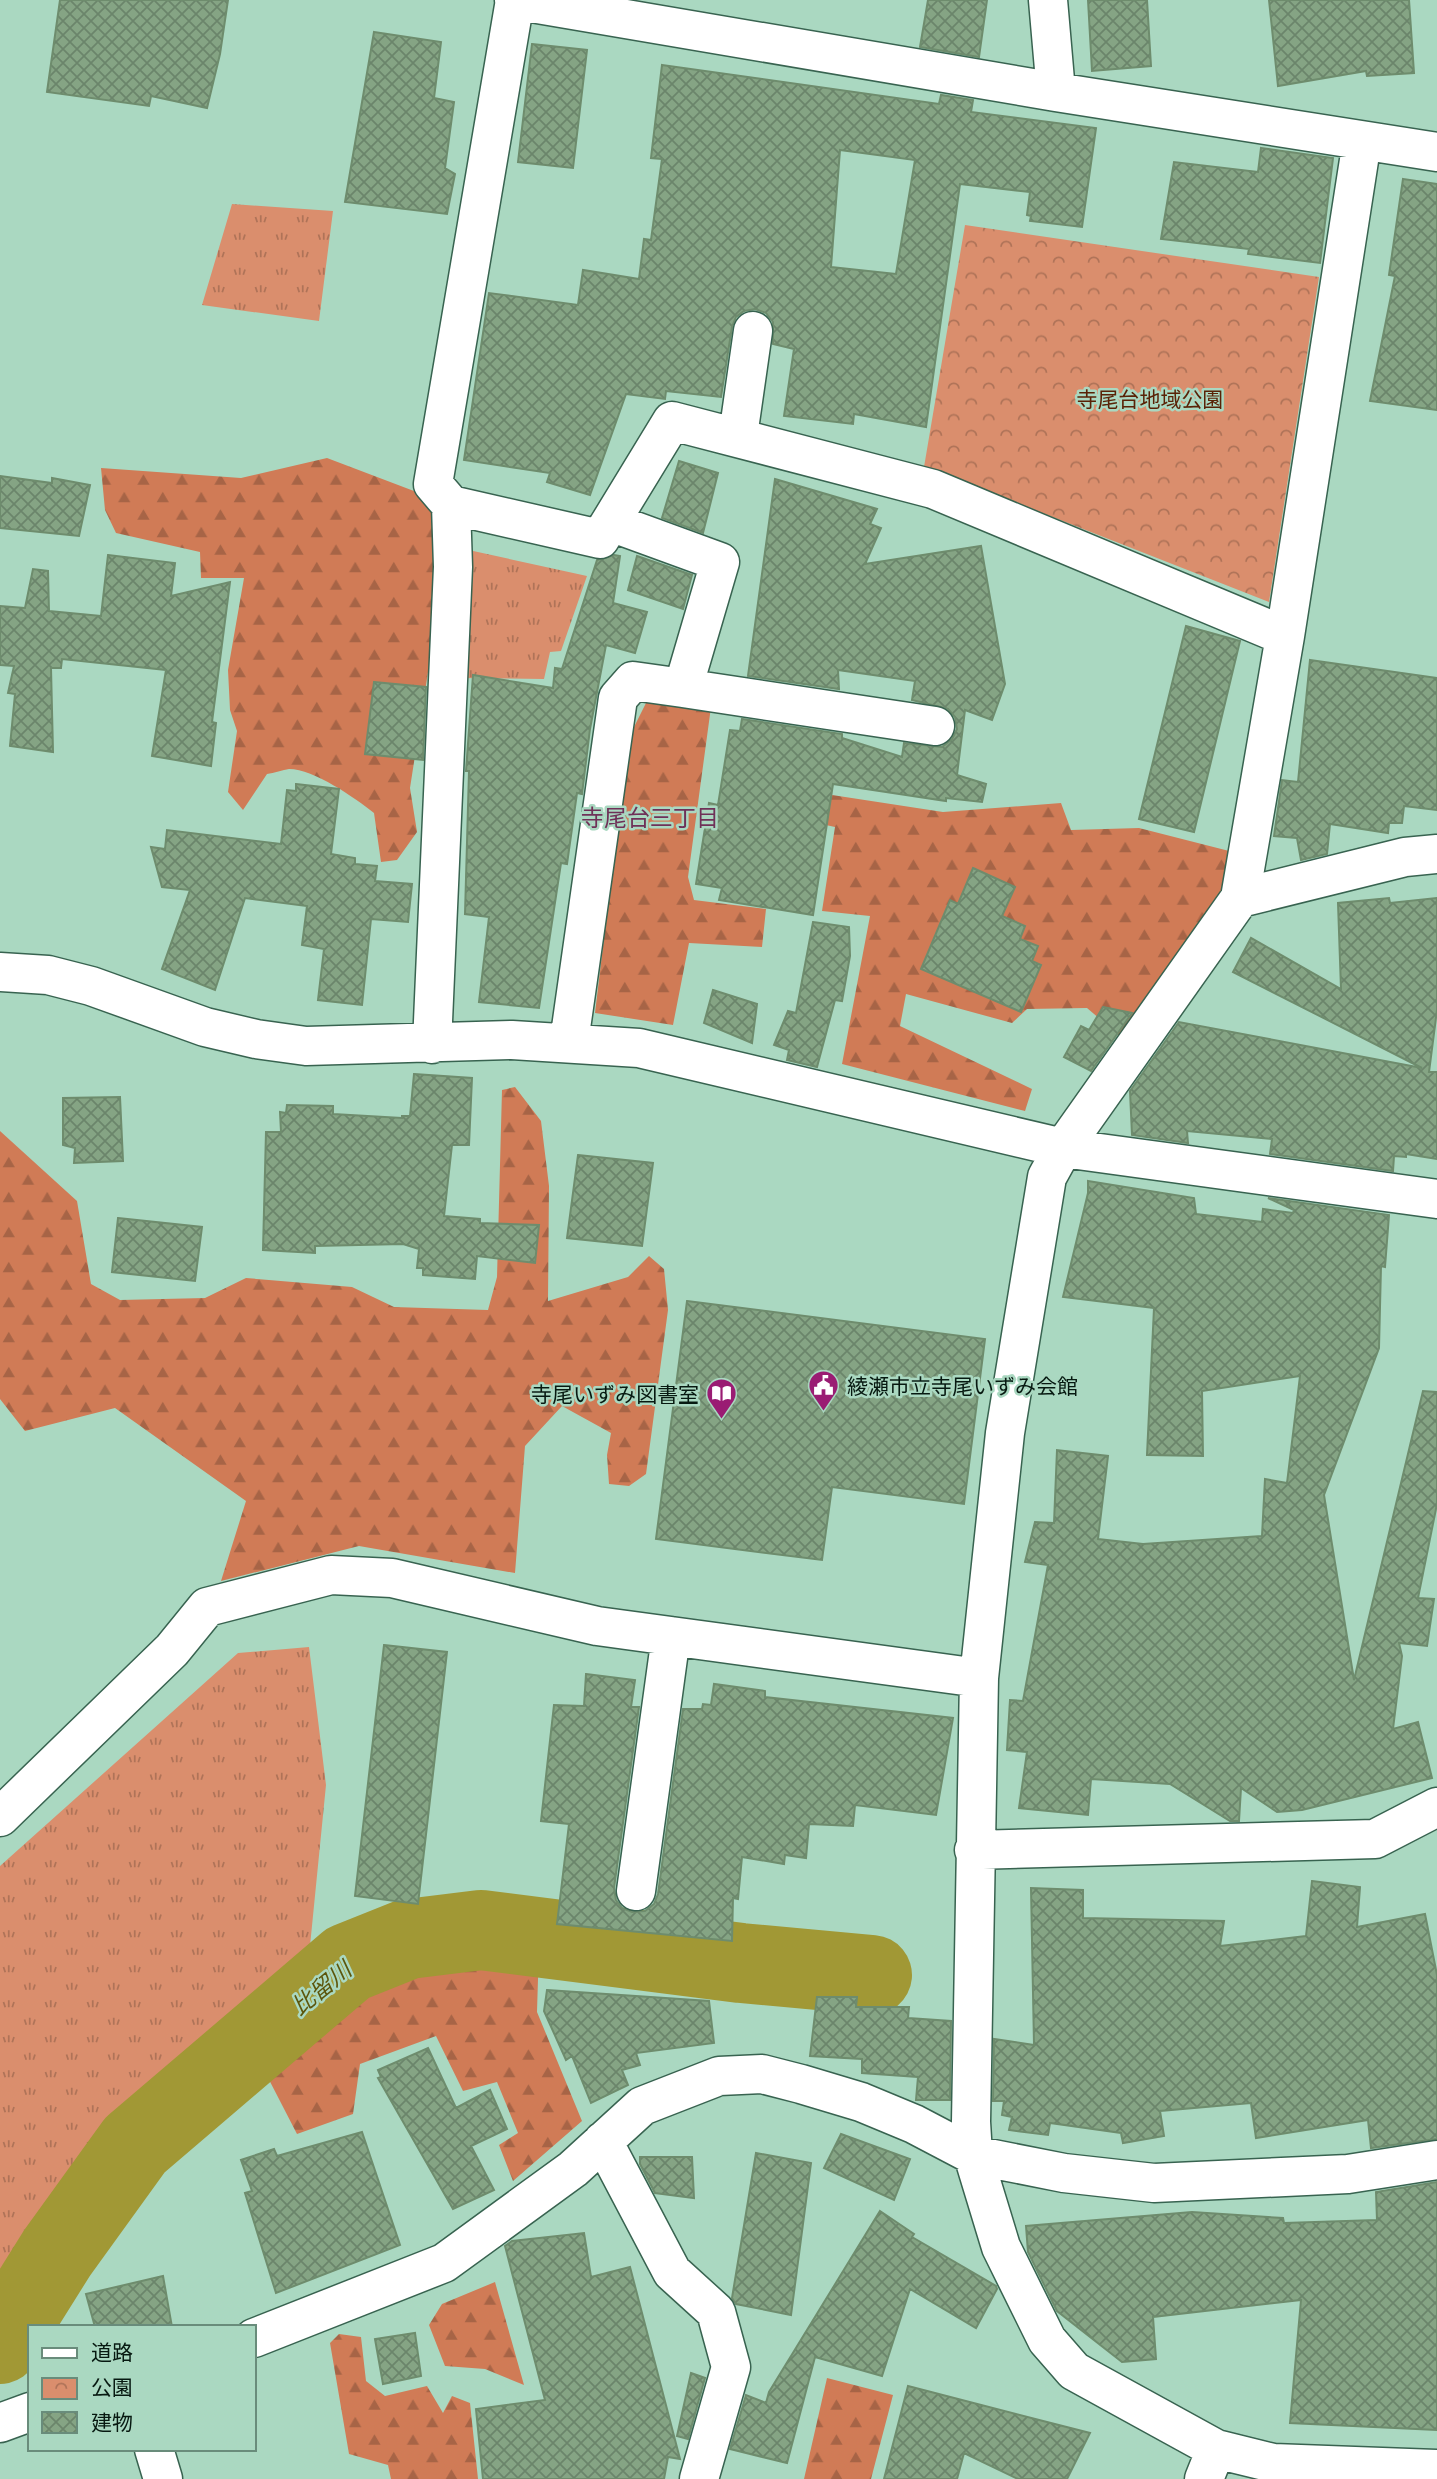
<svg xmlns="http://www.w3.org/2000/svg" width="1437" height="2479" viewBox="0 0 1437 2479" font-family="Quicksand,'Noto Sans JP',sans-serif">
<defs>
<pattern id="grass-tufts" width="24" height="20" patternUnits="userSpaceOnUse" patternTransform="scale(1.75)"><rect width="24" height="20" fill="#da8e6d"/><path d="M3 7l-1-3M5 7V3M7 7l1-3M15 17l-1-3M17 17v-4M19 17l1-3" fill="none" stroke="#af7358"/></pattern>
<pattern id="forest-firs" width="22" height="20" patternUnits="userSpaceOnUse" patternTransform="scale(1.75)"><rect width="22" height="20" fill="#d07b56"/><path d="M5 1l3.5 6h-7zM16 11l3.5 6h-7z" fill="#a76446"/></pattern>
<pattern id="park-crowns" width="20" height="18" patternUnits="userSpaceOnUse" patternTransform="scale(1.75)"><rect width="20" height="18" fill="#da8e6d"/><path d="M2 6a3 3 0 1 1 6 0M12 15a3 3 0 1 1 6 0" fill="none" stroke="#af7358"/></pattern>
<pattern id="building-cross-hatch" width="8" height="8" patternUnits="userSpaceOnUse" patternTransform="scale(1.75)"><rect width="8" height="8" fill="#85a484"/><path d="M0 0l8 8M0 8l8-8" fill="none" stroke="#6b856b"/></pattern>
</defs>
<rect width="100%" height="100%" fill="#aad8c1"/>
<!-- grass -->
<path fill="url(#grass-tufts)" d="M232,204L333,211L319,321L202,305Z
M464,549L587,576L561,651L550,652L544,679L456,678Z
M309,1647L326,1785L309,1956L244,2040L127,2135L0,2320V1866L238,1653Z"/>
<!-- forest -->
<path fill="url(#forest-firs)" d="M327,458L435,499L440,595L410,788L417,832L397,860L381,862L374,813C355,798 314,769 289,769C283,770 274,773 267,774L243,810L228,792L237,731L230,710L228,670L244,578H201L200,552L116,533L105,510L101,468L241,478Z
M649,697L711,707L688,877L694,900L766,909L762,947L689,943L673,1025L595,1013L628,739Z
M806,791L943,812L1061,803L1071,830L1139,828L1237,853L1226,893L1121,1037L1087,1008L1027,1009L1012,1023L906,994L900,1026L1032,1089L1025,1111L842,1064L870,916L822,911L835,827L803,820Z
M515,1087L541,1121L549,1186L548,1301L628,1277L649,1256L664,1269L668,1310L646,1474L629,1486L609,1484L607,1455L611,1433L562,1406L525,1446L515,1573L359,1546L221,1581L246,1501L115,1408L25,1431L0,1399V1131L77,1201L91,1284L120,1300L205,1298L246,1278L352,1287L394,1307L488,1310L497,1277L502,1090Z
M480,1939L539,1946L537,2012L582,2121L513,2181L499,2145L518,2133L497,2082L463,2091L436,2036L360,2064L353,2114L297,2134L264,2070L348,1975L407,1949Z
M495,2282L524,2385L485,2369L445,2366L429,2325L442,2304Z
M339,2334L361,2337L366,2381L385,2396L427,2386L443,2413L452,2396L470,2403L478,2479H391L388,2465L349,2454L330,2343Z
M827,2378L893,2395L871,2479H804Z"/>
<!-- park -->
<path fill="url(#park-crowns)" d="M965,225L1319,277L1269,602L938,472L923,473Z"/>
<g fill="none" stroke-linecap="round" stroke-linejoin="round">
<!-- river -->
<path stroke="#a19835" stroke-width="80" d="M0,2344L57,2253L135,2145L348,1963L408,1939L481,1930L741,1963L872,1975"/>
</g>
<!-- building -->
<path fill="url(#building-cross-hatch)" stroke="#6e8c6d" stroke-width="2" fill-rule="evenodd" d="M60,0H228L220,54L207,108L151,96L149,106L47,92Z
M928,0H987L979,57L920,47Z
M1088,0H1147L1151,66L1092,71Z
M1269,0H1409L1414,73L1367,76L1366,71L1278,86Z
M374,32L441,42L434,98L454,102L445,168L455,174L447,214L345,202Z
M532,44L587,50L573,168L518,162Z
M662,65L939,104L941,95L973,100L971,112L1096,128L1082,227L1030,221L1031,216L1027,215L1030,192L960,184L926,427L854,414L853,424L784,416L794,349L773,344V322L766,313L755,309L744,311L736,317L732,327L721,397L666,391L665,399L626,394L590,495L547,482L550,473L464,460L489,293L578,305L583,270L639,279L644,239L651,240L662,159L651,158ZM840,150L915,160L896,274L831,267Z
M1261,148L1333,158L1320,263L1248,254L1249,249L1161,239L1174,162L1258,172Z
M1403,179L1437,184V410L1370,401L1395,276L1389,275Z
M679,461L718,473L703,533L662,518Z
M0,476L52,483V478L90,485L79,536L0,528Z
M775,479L877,509L870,524L881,528L865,564L981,546L1005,684L992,720L965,710L957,775L986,784L982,802L946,798V801L833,784L813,915L719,900L722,888L696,884L709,803L718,805L730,730L740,731L742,719L842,734V738L902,757L904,743L942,747L952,739L957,729L955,717L948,709L912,700L915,681L838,670L839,689L748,676Z
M108,555L175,563L171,596L230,582L212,722L216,723L211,766L152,756L166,670L62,659L61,668H51L53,752L10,746L15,694L8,693L14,666L0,665V606L25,608L33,569L48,571L49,611L101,616Z
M614,555L620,556L613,603L647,612L635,653L606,645L590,729L582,794L577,793L567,864L561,863L539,1008L479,1002L489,917L465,914L469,771H466L473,675L553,688L555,668L562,669L597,560Z
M637,556L692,575L683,609L628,590Z
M1186,626L1240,641L1194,832L1139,819Z
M1310,660L1437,678V810L1404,806L1402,823H1389L1388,833L1330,824L1327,854L1301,860L1297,838L1274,836L1282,780L1298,782Z
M374,682L426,687L423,760L365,754Z
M296,784L339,789L331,854L355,858V864L377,866L375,881L412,884L408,922L371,919L362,1005L318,1000L324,949L302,945L307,906L245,898L215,990L162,969L190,890L162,887L151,847L165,849L167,830L281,844L287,790L296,791Z
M973,868L1015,887L1002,916L1025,926L1020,939L1038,946L1032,961L1041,965L1021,1012L921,969L950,900L958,904Z
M1389,898L1390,903L1437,898V1010L1429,1072H1437V1159L1406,1154V1157L1394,1156L1393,1171L1270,1154L1272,1139L1187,1131L1188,1143L1132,1135L1130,1091L1179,1022L1422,1068L1233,972L1251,938L1341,989L1338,903Z
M813,922L849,927L850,956L842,1001L835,1000L817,1067L787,1060L789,1050L774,1045L788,1011L796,1013Z
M713,990L757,1004L752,1043L704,1023Z
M1103,1007L1132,1013L1091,1071L1064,1057L1081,1026L1089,1030Z
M414,1074L472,1078L469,1145H452L444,1216L480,1219V1223L539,1225L535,1263L477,1256L475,1279L423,1275V1268H417L419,1249L403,1244L315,1246V1253L263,1250L266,1132H281L280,1112L286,1113L287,1105L333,1106V1114L402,1118V1116H410Z
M120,1097L123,1161L74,1163L75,1148L63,1145V1098Z
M578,1155L653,1163L642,1246L567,1238Z
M1088,1181L1194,1198L1196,1214L1262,1222L1263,1209L1293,1213L1294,1210L1268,1198L1389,1215L1385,1267L1381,1266L1379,1348L1324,1495L1354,1680L1423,1391L1437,1392V1504L1418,1598L1434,1599L1427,1646L1399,1643L1402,1656L1393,1729L1418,1722L1432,1778L1302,1810L1277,1812L1241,1788L1239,1821H1230L1170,1784L1091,1779L1088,1815L1019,1808L1027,1752L1007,1750L1010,1700L1023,1701L1048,1565L1025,1562L1035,1522L1054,1523L1057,1450L1108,1456L1098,1539L1143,1544L1262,1536L1265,1479L1287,1483L1300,1376L1202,1391L1203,1456L1147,1455L1154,1308L1063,1297L1088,1193Z
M118,1218L202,1227L195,1281L112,1272Z
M687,1301L985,1339L964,1504L832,1487L822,1560L656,1539Z
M384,1645L447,1652L418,1904L355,1896Z
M586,1674L635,1680L631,1707H639L614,1888L616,1900L622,1908L632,1912L645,1911L654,1904L658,1894L683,1709H702L703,1704L711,1705L714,1684L765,1691V1697L953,1718L936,1815L855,1805L853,1826L809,1824L806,1858L785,1855L784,1864L742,1857L738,1899L733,1898L732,1941L557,1924L569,1824L541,1821L554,1705L584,1706Z
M1312,1881L1360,1887L1357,1927L1425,1914L1437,1975V2139L1371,2148L1368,2120L1256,2138L1251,2103L1160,2111L1164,2136L1123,2143L1121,2133L1050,2123L1048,2135L1009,2130L1012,2117L1002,2115L1004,2101H993L994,2039L1034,2045L1031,1888L1083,1890V1918L1224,1921L1220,1946L1306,1936Z
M547,1990L709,2001L714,2043L636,2053L640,2065L622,2070L628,2085L591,2103L572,2056L566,2060L544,2011Z
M817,1997H857L856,2007H909L908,2018L951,2021L950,2100H916L918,2077L862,2073V2059L810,2056Z
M428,2048L456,2108L490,2090L507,2129L471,2146L494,2190L453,2209L378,2078L381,2077L378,2070Z
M362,2132L400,2245L276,2293L245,2193L252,2191L241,2160L274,2149L277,2156Z
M841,2134L910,2159L894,2200L824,2168Z
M756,2153L811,2163L791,2315L736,2304L732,2298Z
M640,2157H692L694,2198L655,2193L640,2164Z
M1437,2182V2430L1290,2423L1301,2300L1153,2317L1156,2359L1122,2362L1057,2311L1028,2252L1026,2226L1192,2212L1283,2218L1284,2223L1377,2220L1376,2192Z
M880,2211L914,2234L912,2237L996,2286L997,2289L976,2328L910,2289L882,2376L815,2357L787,2463L730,2449L746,2395L766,2403L769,2392Z
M584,2233L591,2277L630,2267L680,2459L668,2457L664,2479H483L476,2409L545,2400L505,2246L512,2241Z
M163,2276L172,2327H95L86,2294Z
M415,2333L421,2376L383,2384L375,2339Z
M691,2373L705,2378L688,2439L677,2436Z
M908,2386L1047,2422L1090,2433L1067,2479H1018L964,2453L957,2479H884Z"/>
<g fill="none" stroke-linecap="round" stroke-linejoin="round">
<defs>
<path id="street" d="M514,0L1056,92L1437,152
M1048,0L1056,92
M1362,141L1285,636L1240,898L1063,1148L1047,1177L1005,1433L979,1678L971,2122L973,2155L1001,2247L1047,2340L1074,2371L1216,2449L1273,2463L1437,2469
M738,436L753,331
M451,505L600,539L672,421L933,489L1285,636
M683,688L935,726
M1240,898L1405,857L1437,854
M0,972L48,975L91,986L205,1027L256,1039L306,1046L512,1040L639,1048L1063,1148L1437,1199
M569,1042L618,698L633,681L683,688L720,562L613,523
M432,1044L453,567L451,505L433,484L515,0
M0,1817L172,1650L207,1607L331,1575L392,1578L597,1626L979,1678
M974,1850L1375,1839L1437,1807
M636,1891L671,1636
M603,2141L672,2272L716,2312L731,2367L699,2479
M254,2338L444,2263L573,2169L642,2106L719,2076L762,2074L801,2084L861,2102L914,2124L973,2155L1064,2173L1154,2183L1348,2174L1437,2160
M0,2423L30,2412
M154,2449L163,2479
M1204,2479L1216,2449"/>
</defs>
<!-- street casing -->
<use href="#street" stroke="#386350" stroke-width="41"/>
<!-- street -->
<use href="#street" stroke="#fff" stroke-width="38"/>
</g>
<!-- icons -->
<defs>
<symbol id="civic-pin" viewBox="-11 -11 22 30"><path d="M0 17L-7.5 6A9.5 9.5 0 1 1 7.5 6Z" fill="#9a1c73" stroke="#aad8c1"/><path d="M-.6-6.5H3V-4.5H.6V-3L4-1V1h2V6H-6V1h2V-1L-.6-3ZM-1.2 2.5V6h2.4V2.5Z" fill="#fff"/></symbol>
<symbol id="library-pin" viewBox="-11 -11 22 30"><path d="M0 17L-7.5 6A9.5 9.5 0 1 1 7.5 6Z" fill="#9a1c73" stroke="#aad8c1"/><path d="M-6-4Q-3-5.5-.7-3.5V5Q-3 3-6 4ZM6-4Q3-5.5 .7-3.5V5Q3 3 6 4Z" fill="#fff"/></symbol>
</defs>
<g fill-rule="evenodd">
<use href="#civic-pin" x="806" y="1368" width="35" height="47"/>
<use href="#library-pin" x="704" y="1376" width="35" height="47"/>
</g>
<g text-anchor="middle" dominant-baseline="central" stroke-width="5" stroke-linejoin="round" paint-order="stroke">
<!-- park labels -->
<g font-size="21" fill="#592206" stroke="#aad8c1">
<text x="1150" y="399">寺尾台地域公園</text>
</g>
<!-- poi labels -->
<g font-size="21" fill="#071911" stroke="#aad8c1" text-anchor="start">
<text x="847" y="1386">綾瀬市立寺尾いずみ会館</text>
<text x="699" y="1394" text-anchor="end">寺尾いずみ図書室</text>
</g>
<!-- neighbourhood labels -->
<g font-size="23" fill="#6f3158" stroke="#aad8c1">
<text x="650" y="817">寺尾台三丁目</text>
</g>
<!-- water labels -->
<g font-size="23" font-style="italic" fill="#5c560c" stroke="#aad8c1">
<text transform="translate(321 1988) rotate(-39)">比留川</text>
</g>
</g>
<!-- legend -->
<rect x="28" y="2325" width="228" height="126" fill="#aad8c1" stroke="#698c7b" stroke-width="2"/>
<rect x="42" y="2348" width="35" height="10" fill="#ffffff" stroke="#698c7b" stroke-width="2"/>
<text x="91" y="2360" font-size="21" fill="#071911">道路</text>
<rect x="42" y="2378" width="35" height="21" fill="url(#park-crowns)" stroke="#698c7b" stroke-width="2"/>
<text x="91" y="2395" font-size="21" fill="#071911">公園</text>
<rect x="42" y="2412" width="35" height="21" fill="url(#building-cross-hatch)" stroke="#698c7b" stroke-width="2"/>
<text x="91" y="2430" font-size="21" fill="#071911">建物</text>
</svg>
